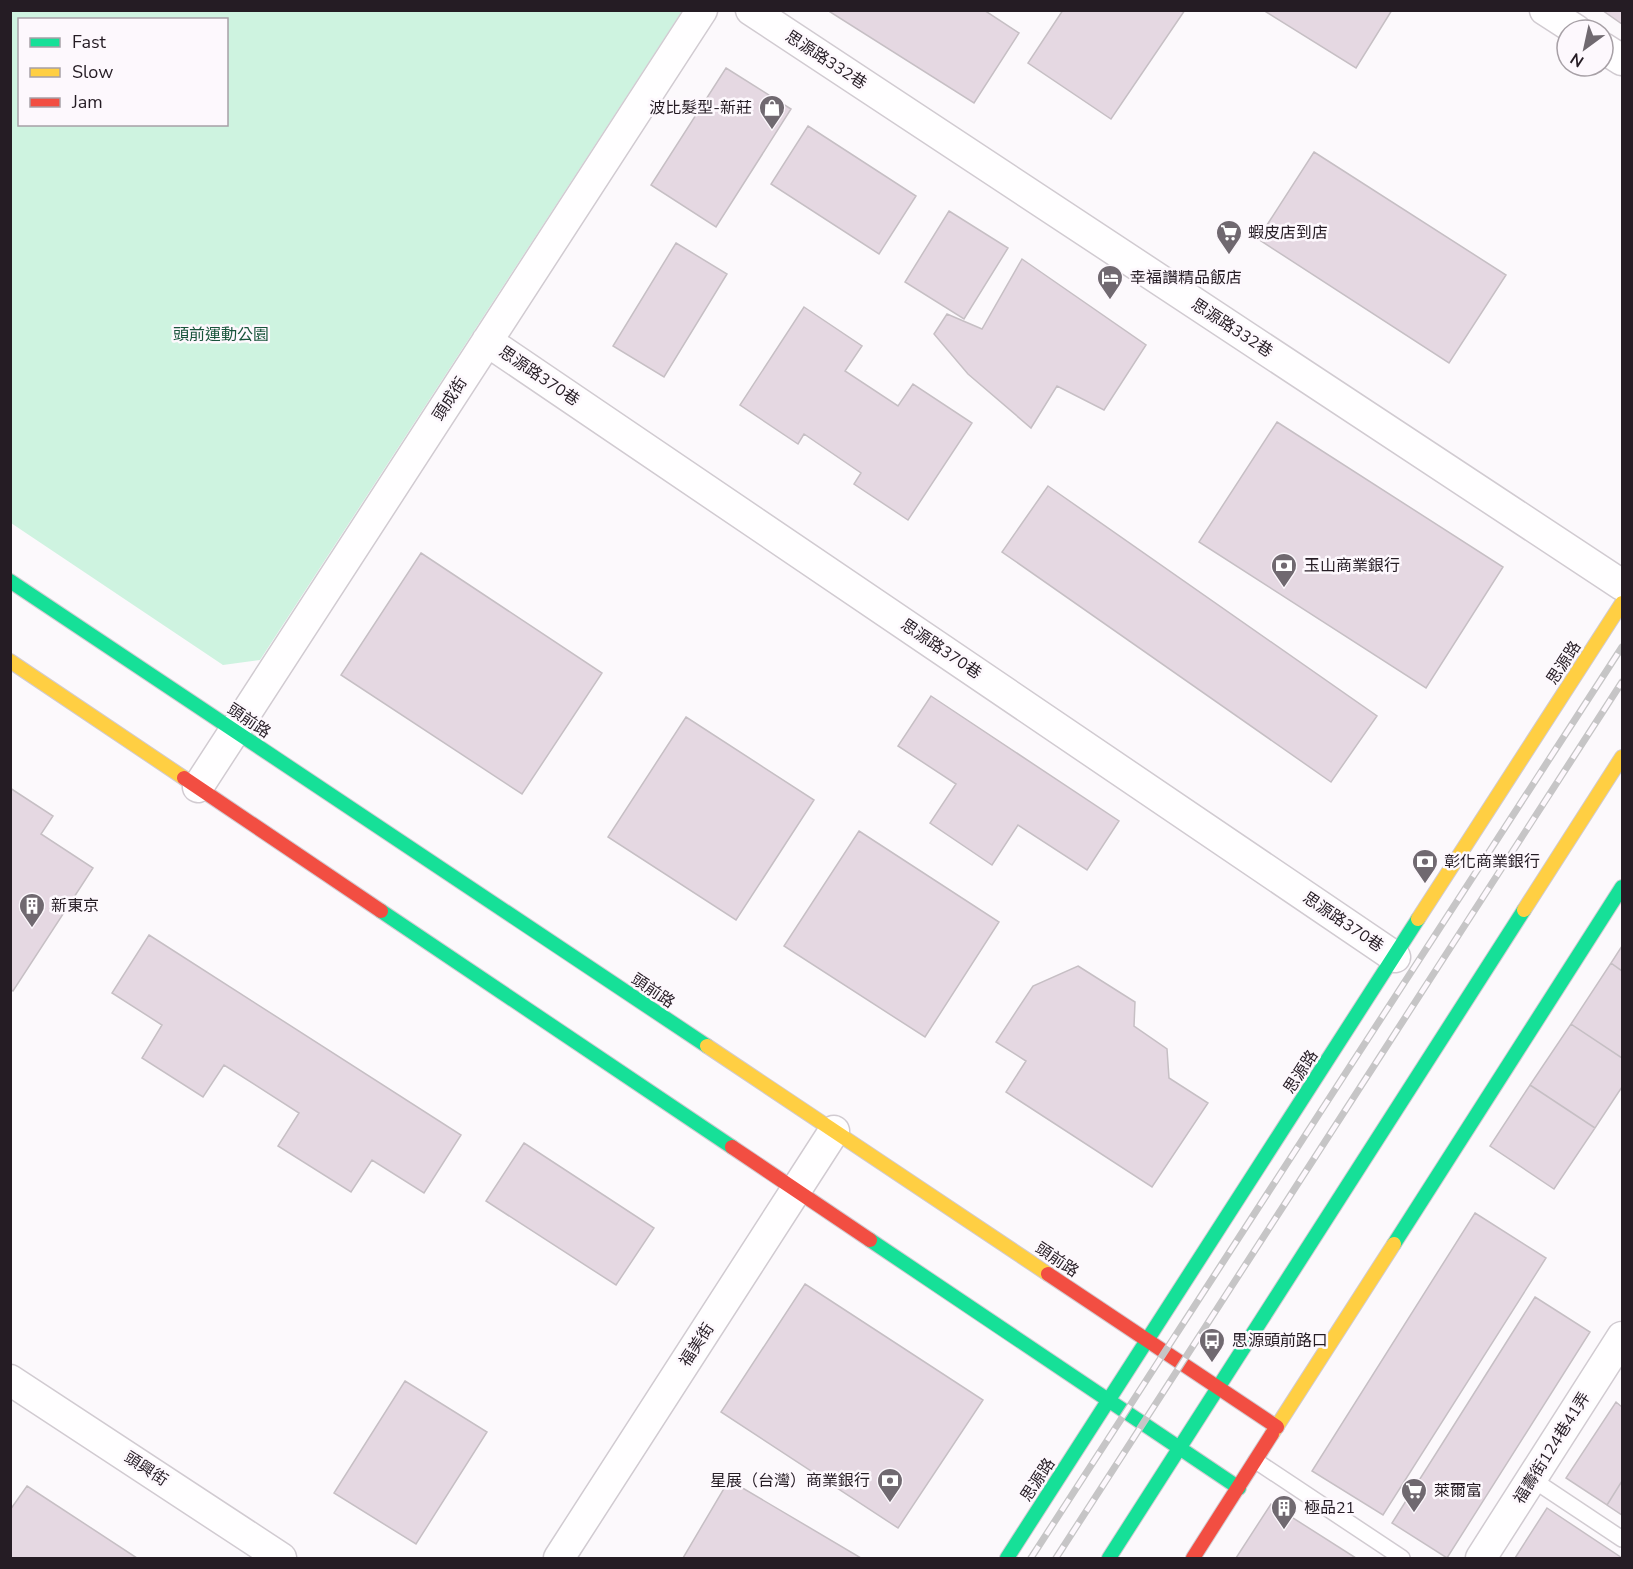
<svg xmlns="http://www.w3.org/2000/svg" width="1633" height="1569" viewBox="0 0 1633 1569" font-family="'Nunito Sans','Noto Sans TC',sans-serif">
<rect width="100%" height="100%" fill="#fcf9fc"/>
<!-- green -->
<path fill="#cef3e0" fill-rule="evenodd" d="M10,11H682L260,660L223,665L11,523ZM20,20H226V124H20Z"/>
<!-- building -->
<path fill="#e5d8e2" stroke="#c6bfc4" stroke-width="1.5" d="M827,10H984L1019,33L974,103Z
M1063,10H1185L1111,119L1028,63Z
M1263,10H1392L1356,68Z
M1602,10H1622V24Z
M726,68L791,109L716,227L651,185Z
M808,126L916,196L879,254L771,184Z
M1314,152L1506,275L1449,363L1258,239Z
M949,211L1008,248L964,319L905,282Z
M676,243L727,274L664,377L613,346Z
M1022,259L1146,345L1104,410L1057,386L1031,428L968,374L934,334L947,314L982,329Z
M804,307L862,346L845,371L898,406L913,384L972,423L908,520L854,484L861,473L804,434L798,444L740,405Z
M1277,422L1503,567L1426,688L1199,542Z
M1048,486L1377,716L1331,782L1002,552Z
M421,553L602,673L522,794L341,675Z
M931,696L1119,821L1087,870L1018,825L992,865L930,823L956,784L898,746Z
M686,717L814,800L736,920L608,837Z
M10,788L53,816L41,834L93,868L13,991L10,989Z
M859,831L999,922L925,1037L784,946Z
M149,935L461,1135L424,1193L372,1160L351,1192L278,1146L299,1113L224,1065L203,1097L142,1058L162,1025L112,993Z
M1622,946V971L1611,963Z
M1611,963L1622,971V1058L1571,1024Z
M1078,966L1135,1002L1134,1026L1167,1049L1169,1078L1208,1103L1152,1187L1006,1092L1026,1061L996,1042L1033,986Z
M1571,1024L1622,1058V1087L1595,1128L1530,1085Z
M1530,1085L1595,1128L1554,1189L1490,1146Z
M524,1143L654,1228L616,1285L486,1201Z
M1475,1213L1546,1258L1383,1515L1312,1471Z
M805,1284L983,1400L898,1528L721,1412Z
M1535,1297L1590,1332L1447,1558L1392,1523Z
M405,1381L487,1432L416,1544L334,1493Z
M1616,1402L1622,1407V1481L1607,1505L1566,1478Z
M729,1480L861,1558H683Z
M1622,1481V1515L1607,1505Z
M27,1486L137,1558H10V1510Z
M1271,1504L1356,1558H1236Z
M1547,1508L1622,1558H1515Z"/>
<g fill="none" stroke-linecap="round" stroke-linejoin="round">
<defs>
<path id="lane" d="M1256,1461L1402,1558
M1532,1479L1622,1539"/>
<path id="street" d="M751,10L1622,585
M1545,10L1576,30
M1603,48L1622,60
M487,341L1395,957
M198,787L702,10
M10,1380L281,1558
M559,1558L834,1131
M1481,1558L1622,1337"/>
<path id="fast" d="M10,581L707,1046
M381,911L732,1147
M870,1240L1239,1488
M1394,1244L1622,887
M1007,1558L1418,919
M1109,1558L1524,910"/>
<path id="slow" d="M10,661L184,778
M1524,910L1622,757
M1418,919L1622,603
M707,1046L1048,1274
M1272,1434L1394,1244"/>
<path id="jam" d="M184,778L381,911
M732,1147L870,1240
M1048,1274L1277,1427
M1193,1558L1272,1434"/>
</defs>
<!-- lane casing -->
<use href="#lane" stroke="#d1cbd1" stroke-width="18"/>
<!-- street casing -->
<use href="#street" stroke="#d1cbd1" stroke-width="33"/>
<!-- fast casing -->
<use href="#fast" stroke="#d1cbd1" stroke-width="16"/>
<!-- slow casing -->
<use href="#slow" stroke="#d1cbd1" stroke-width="16"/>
<!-- jam casing -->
<use href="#jam" stroke="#d1cbd1" stroke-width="16"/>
<!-- lane -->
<use href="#lane" stroke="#fffeff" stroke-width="15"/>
<!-- street -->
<use href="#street" stroke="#fffeff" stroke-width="30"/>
<!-- fast -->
<use href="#fast" stroke="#16e098" stroke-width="14"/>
<!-- slow -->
<use href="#slow" stroke="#ffcf43" stroke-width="14"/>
<!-- jam -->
<use href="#jam" stroke="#f24e42" stroke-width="14"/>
<defs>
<path id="rail" d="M1031,1558L1622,647
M1056,1558L1622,682"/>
</defs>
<!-- rail casing -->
<use href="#rail" stroke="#c6c5c6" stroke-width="7"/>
<!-- rail -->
<use href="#rail" stroke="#fdf8fd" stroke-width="4.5" stroke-dasharray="14" stroke-linecap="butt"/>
</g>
<!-- icons -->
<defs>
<symbol id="shop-pin" viewBox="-11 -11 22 30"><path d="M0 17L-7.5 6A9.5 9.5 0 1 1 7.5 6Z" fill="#706970" stroke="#fdf8fd"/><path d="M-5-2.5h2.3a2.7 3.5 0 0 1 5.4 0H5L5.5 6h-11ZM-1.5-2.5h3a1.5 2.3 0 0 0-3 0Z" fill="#fff"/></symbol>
<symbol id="supermarket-pin" viewBox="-11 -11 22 30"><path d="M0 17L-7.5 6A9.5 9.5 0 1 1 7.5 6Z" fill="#706970" stroke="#fdf8fd"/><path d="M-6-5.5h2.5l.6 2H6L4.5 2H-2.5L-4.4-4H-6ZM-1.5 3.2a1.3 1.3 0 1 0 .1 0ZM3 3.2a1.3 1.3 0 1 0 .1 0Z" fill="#fff"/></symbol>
<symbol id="hotel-pin" viewBox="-11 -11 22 30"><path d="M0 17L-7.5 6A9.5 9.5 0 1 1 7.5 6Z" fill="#706970" stroke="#fdf8fd"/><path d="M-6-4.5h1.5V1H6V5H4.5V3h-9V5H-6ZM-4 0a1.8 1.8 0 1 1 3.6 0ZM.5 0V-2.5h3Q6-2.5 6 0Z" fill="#fff"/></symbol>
<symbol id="bank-pin" viewBox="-11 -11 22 30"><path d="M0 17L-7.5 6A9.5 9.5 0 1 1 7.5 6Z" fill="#706970" stroke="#fdf8fd"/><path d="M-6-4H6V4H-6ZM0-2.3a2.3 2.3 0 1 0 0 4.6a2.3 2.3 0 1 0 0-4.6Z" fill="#fff"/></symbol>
<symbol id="building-pin" viewBox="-11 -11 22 30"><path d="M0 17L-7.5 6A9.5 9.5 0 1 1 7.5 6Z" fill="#706970" stroke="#fdf8fd"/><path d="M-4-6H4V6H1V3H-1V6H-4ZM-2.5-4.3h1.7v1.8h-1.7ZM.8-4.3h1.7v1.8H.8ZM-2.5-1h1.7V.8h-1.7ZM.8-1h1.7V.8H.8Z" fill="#fff"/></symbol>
<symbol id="bus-pin" viewBox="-11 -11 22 30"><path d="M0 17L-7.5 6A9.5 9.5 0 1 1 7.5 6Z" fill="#706970" stroke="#fdf8fd"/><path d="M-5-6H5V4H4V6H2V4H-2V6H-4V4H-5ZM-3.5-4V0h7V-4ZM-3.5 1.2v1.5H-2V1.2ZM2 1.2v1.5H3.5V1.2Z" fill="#fff"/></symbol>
</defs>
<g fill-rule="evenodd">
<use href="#shop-pin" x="757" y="93" width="30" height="40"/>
<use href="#supermarket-pin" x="1214" y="218" width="30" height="40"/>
<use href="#hotel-pin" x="1095" y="263" width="30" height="40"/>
<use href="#bank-pin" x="1269" y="551" width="30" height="40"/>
<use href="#bank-pin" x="1410" y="847" width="30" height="40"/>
<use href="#building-pin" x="17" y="891" width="30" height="40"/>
<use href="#bus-pin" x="1197" y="1326" width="30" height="40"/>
<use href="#bank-pin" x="875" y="1466" width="30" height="40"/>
<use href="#supermarket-pin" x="1399" y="1476" width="30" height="40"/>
<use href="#building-pin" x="1269" y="1493" width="30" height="40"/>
</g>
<g text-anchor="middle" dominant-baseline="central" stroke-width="5" stroke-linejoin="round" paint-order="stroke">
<!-- street labels -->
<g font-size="16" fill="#251c24" stroke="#fdf8fd">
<text transform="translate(826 60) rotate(33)">思源路332巷</text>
<text transform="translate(1232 328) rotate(33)">思源路332巷</text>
<text transform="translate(539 376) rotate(34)">思源路370巷</text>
<text transform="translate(450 399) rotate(-57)">頭成街</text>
<text transform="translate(941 649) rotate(34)">思源路370巷</text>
<text transform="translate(1564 663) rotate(-57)">思源路</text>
<text transform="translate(249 721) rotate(34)">頭前路</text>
<text transform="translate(1343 922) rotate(34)">思源路370巷</text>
<text transform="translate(653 991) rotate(34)">頭前路</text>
<text transform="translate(1301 1072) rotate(-57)">思源路</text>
<text transform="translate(1057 1260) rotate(34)">頭前路</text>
<text transform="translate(697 1345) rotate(-57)">福美街</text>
<text transform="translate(1552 1448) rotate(-58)">福壽街124巷41弄</text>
<text transform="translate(146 1469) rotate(33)">頭興街</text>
<text transform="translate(1038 1480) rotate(-57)">思源路</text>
</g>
<!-- poi labels -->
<g font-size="16" fill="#251c24" stroke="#fdf8fd" text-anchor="start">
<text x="752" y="108" text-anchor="end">波比髮型-新莊</text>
<text x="1248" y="233">蝦皮店到店</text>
<text x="1130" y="278">幸福讚精品飯店</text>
<text x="1304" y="566">玉山商業銀行</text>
<text x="1444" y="862">彰化商業銀行</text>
<text x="51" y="906">新東京</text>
<text x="1232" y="1341">思源頭前路口</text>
<text x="870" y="1481" text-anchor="end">星展（台灣）商業銀行</text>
<text x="1434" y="1491">萊爾富</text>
<text x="1304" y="1508">極品21</text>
</g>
<!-- park labels -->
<g font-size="16" fill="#18543b" stroke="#fdf8fd">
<text x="221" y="335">頭前運動公園</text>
</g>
</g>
<!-- border -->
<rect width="1633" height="1569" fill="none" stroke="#251c24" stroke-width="24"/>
<!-- legend -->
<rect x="18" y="18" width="210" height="108" fill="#fdf8fd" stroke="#a7a0a6" stroke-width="1.5"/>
<rect x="30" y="38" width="30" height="9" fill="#16e098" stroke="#a7a0a6" stroke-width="1.5"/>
<text x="72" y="48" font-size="18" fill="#251c24">Fast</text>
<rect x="30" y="68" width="30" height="9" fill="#ffcf43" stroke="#a7a0a6" stroke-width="1.5"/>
<text x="72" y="78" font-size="18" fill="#251c24">Slow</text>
<rect x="30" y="98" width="30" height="9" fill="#f24e42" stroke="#a7a0a6" stroke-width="1.5"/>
<text x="72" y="108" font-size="18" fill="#251c24">Jam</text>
<!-- north arrow -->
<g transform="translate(1585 48) rotate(213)"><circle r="28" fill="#fdf8fd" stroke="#a7a0a6" stroke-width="1.5"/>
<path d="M0-4.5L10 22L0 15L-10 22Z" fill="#706970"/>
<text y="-9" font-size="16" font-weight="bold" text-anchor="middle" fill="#251c24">N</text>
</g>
</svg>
